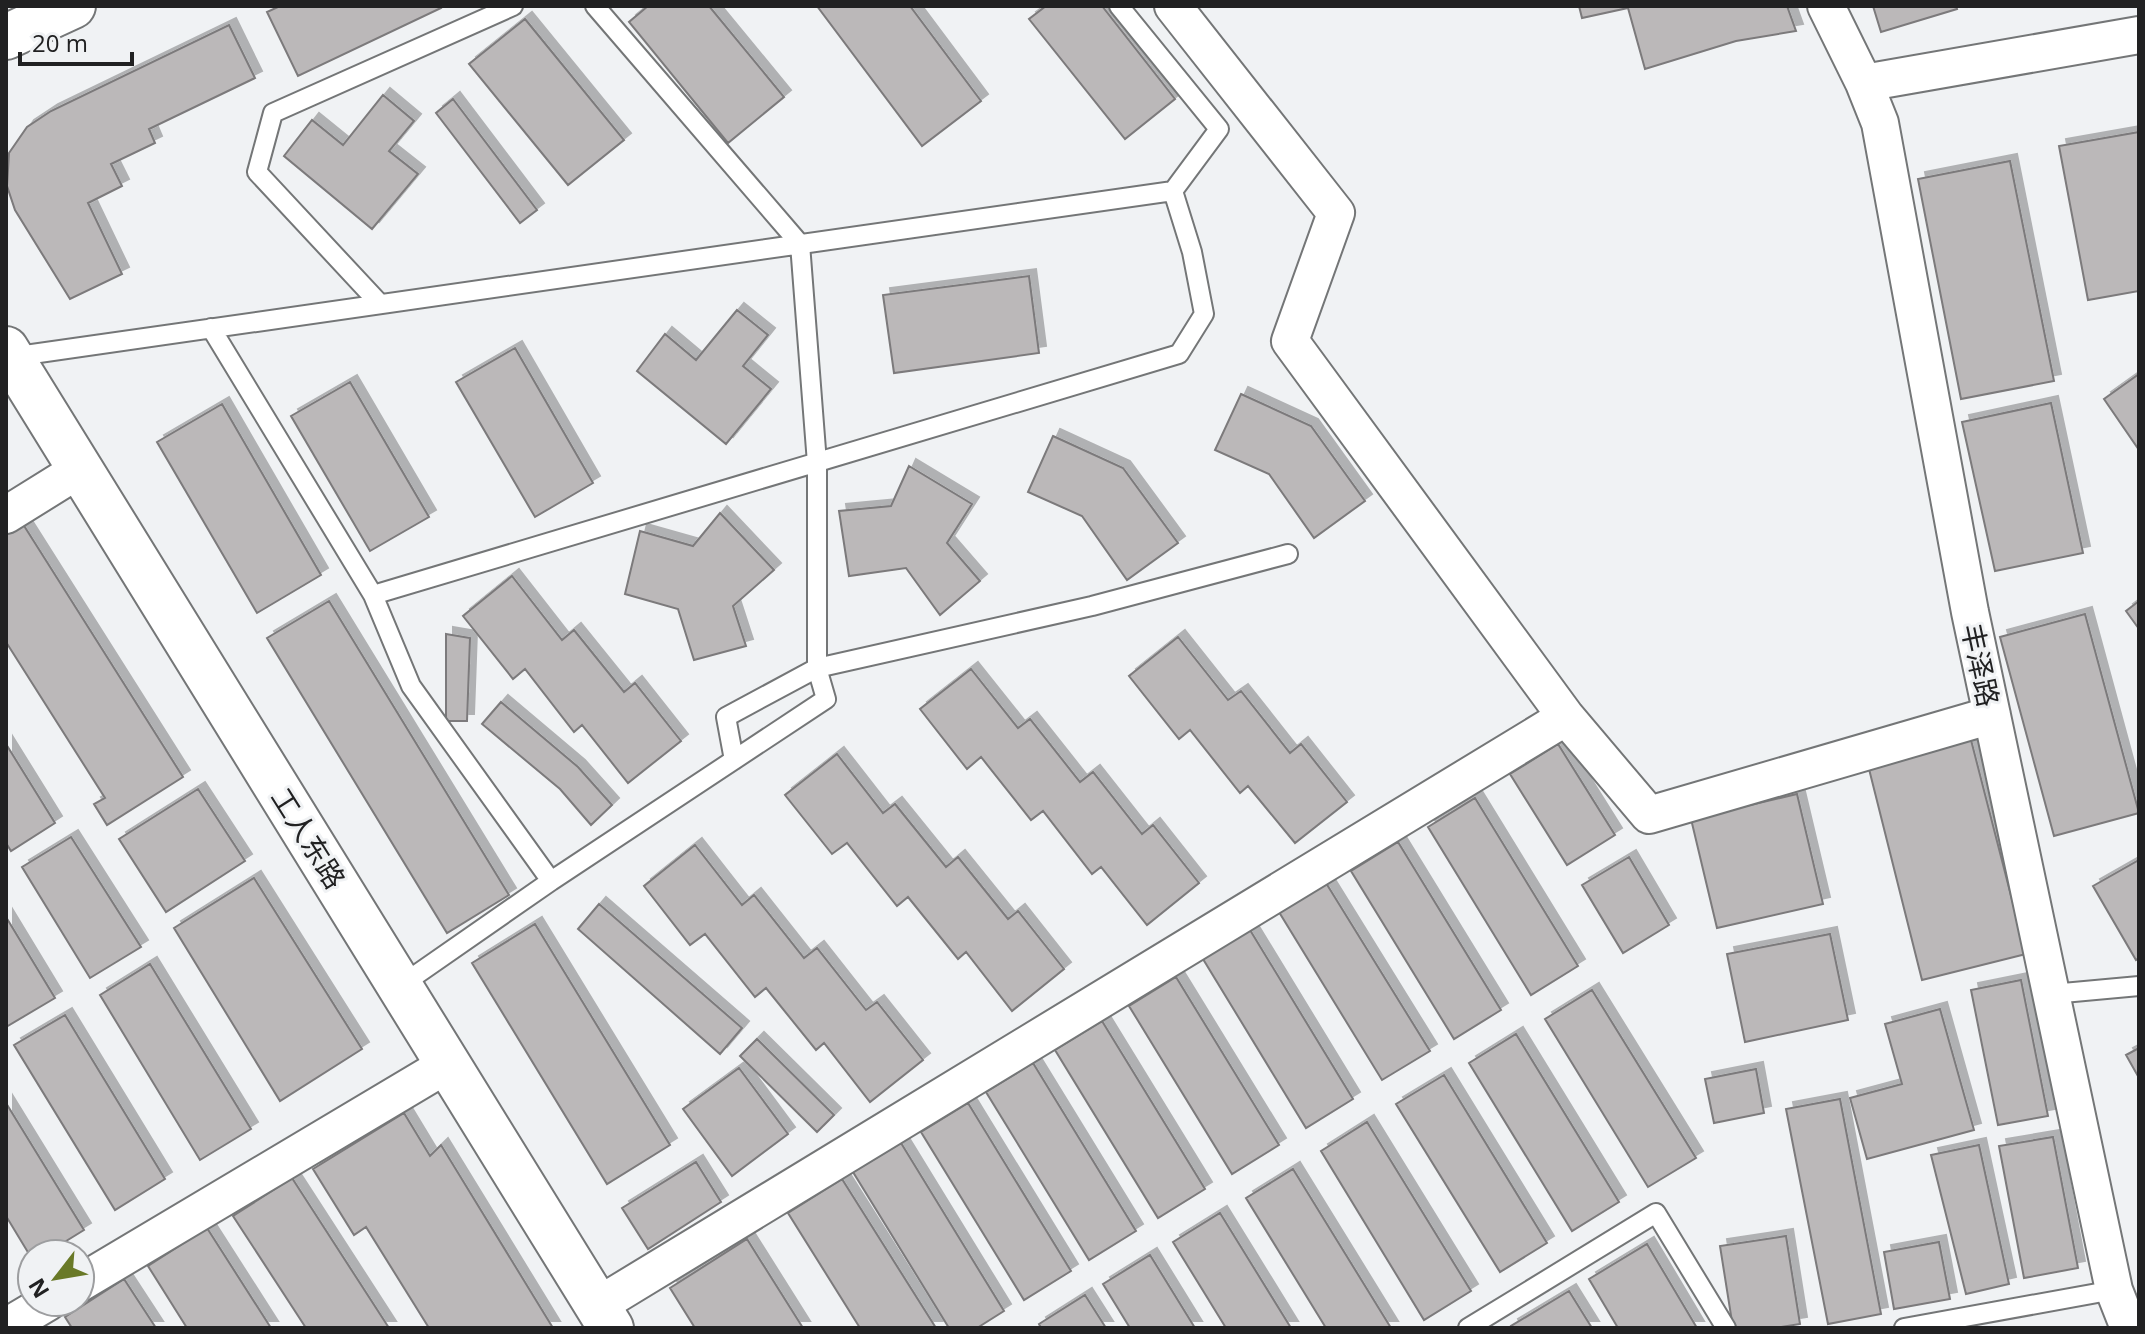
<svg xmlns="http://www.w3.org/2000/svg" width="2145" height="1334" viewBox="0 0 2145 1334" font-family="'Open Sans','Noto Sans SC',sans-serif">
<defs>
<filter id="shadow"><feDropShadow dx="7" dy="-7" stdDeviation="0" flood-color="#0004"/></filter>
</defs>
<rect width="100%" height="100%" fill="#f0f2f4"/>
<!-- building -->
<path fill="#bbb8b9" stroke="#7c7a7b" stroke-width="2" filter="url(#shadow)" d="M280,6H440L441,8L298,76L267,12Z
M648,6H709L784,97L728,143L629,22Z
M817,6H910L981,101L922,146Z
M1046,6H1102L1175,99L1125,139L1029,19Z
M1579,6H1787L1796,31L1736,41L1645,69L1628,8L1582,18Z
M1873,6H1956L1957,9L1881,32Z
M525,19L624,140L568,185L469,64Z
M229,25L255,78L149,129L155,143L111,164L122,186L88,203L122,274L70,299L15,210L7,186L9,153L27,127L51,111Z
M383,95L414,121L389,151L418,174L372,229L284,156L312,120L343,145Z
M453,99L537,210L520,223L436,113Z
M2139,132V291L2088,300L2059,146Z
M2010,161L2054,381L1961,399L1918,179Z
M1029,276L1039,353L894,373L883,295Z
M737,310L768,335L743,366L771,389L726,444L637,371L665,334L696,360Z
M515,348L593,483L535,517L456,382Z
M2139,374V450L2104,399Z
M350,382L429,517L370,551L291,416Z
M1241,394L1311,426L1365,501L1314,538L1269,474L1215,450Z
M2051,403L2083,553L1995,571L1962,422Z
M222,404L321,575L257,613L157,442Z
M1053,436L1123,468L1178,543L1127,580L1082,516L1028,492Z
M909,466L972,504L947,543L980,581L940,615L906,568L849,576L839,511L891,506Z
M720,513L774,570L733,606L746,646L694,660L678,609L625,594L640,531L693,546Z
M21,521L183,777L107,825L94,804L105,798L6,642V531Z
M512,576L562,640L574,630L624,692L635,683L681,741L628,783L582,725L574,732L525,669L513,679L463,616Z
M329,601L509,895L447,933L267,638Z
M2139,601V629L2126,611Z
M2085,614L2139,813L2054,836L2000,637Z
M446,634L470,638L467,721H446Z
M1178,637L1228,700L1241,691L1290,753L1301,744L1347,802L1295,843L1248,786L1240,793L1190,730L1179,739L1129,676Z
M971,669L1018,728L1030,719L1080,782L1093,772L1142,834L1153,825L1199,883L1147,925L1101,867L1092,874L1043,811L1031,820L981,757L967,769L920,709Z
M501,702L578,767L612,805L591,825L560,789L482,724Z
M1971,740L2026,954L1922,980L1868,765Z
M6,744L55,823L11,851L6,843Z
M1558,744L1615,835L1567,865L1510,774Z
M837,754L883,813L895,804L946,867L958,857L1008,919L1018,911L1064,969L1012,1011L966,952L958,959L908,897L897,906L847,843L832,854L785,795Z
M198,789L245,861L166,912L119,839Z
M1797,794L1823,904L1717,928L1691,819Z
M1475,798L1578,966L1531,995L1428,827Z
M71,837L141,947L90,978L22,867Z
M1398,842L1501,1010L1454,1039L1351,871Z
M695,845L742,905L754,895L804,958L817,948L866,1010L877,1002L923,1060L870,1102L824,1043L816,1050L766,988L755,997L705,934L690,945L644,886Z
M1629,857L1669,925L1623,953L1582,885Z
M2139,860V958L2136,960L2093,886Z
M254,878L362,1049L280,1101L174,928Z
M1326,883L1430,1051L1382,1080L1279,912Z
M599,904L742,1028L720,1054L578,929Z
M6,917L55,998L6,1027Z
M535,924L670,1145L607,1184L472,963Z
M1250,930L1353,1099L1306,1128L1203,959Z
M1830,934L1848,1020L1745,1042L1727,954Z
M150,964L251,1129L200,1160L100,995Z
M1176,977L1279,1145L1232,1174L1129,1006Z
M2021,980L2048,1116L1998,1125L1971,990Z
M1592,990L1696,1158L1648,1187L1545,1019Z
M1940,1009L1974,1130L1867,1159L1850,1098L1902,1084L1885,1024Z
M65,1015L165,1179L115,1210L14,1045Z
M1102,1021L1205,1189L1158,1218L1055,1050Z
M1516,1034L1619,1202L1572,1231L1469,1063Z
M757,1039L834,1115L817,1132L740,1056Z
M2139,1048V1078L2126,1055Z
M1033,1063L1136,1231L1089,1260L986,1092Z
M739,1068L788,1134L732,1176L683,1109Z
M1756,1069L1764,1113L1714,1123L1705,1079Z
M1444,1075L1547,1243L1500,1272L1396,1104Z
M1840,1099L1881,1314L1828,1324L1786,1109Z
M6,1103L84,1230L45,1254H32V1259L6,1216Z
M968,1103L1071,1271L1024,1300L921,1132Z
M404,1113L430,1156L441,1145L553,1328H429L366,1227L354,1235L313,1169Z
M1367,1122L1471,1291L1424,1320L1321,1151Z
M2053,1137L2078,1268L2024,1278L1999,1146Z
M901,1143L1004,1311L977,1328H949L853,1172Z
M1979,1145L2009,1284L1966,1294L1931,1155Z
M696,1162L721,1202L648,1249L622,1208Z
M1293,1169L1391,1328H1326L1246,1198Z
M292,1178L389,1328H306L233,1216Z
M842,1179L936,1328H860L788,1213Z
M1220,1213L1291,1328H1226L1173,1242Z
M207,1228L271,1328H187L148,1266Z
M1786,1236L1800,1324L1775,1328H1733L1720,1246Z
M747,1239L803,1328H695L670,1288Z
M1939,1242L1950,1299L1894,1309L1884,1252Z
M1647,1244L1697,1328H1618L1589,1279Z
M1150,1255L1195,1328H1130L1103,1284Z
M124,1279L156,1328H72L65,1317Z
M1569,1291L1592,1328H1512L1511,1326Z
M1085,1295L1106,1328H1041L1039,1324Z"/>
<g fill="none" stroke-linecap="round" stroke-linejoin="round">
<defs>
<path id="lane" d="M1119,6L1219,129L1173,191
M380,304L257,172L273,113L513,6
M211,328L373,595L411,686L551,881
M11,357L1173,191L1192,252L1204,314L1179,354L373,595
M734,760L726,717L817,668L1092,606L1288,554
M400,986L551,881L826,699L817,668V463L800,244L595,6
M2052,994L2139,986
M1468,1328L1656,1213L1726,1328
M1904,1328L2114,1290"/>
<path id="street" d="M1173,6L1336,213L1290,341L1566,717
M1826,6L1864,83L1880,123L1970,612L2114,1290L2129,1328
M1864,83L2139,35
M6,515L80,469
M80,1283L448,1064
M597,1306L1566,717L1649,815L1992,715
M6,1327L48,1302"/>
<path id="secondary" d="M6,37L73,6
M6,349L611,1328"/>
</defs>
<!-- lane casing -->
<use href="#lane" stroke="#747677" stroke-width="22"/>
<!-- street casing -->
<use href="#street" stroke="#747677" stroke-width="40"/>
<!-- secondary casing -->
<use href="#secondary" stroke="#747677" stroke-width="48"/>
<!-- lane -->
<use href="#lane" stroke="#fff" stroke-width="18"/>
<!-- street -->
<use href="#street" stroke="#fff" stroke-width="36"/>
<!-- secondary -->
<use href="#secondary" stroke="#fff" stroke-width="44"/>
</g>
<g text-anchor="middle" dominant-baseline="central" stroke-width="6" stroke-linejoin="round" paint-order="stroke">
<!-- street labels -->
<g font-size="28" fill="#212122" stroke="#f0f2f4">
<text transform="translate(1981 665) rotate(78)">丰泽路</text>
<text transform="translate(309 838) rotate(58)">工人东路</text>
</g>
</g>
<!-- border -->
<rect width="2145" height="1334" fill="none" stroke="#212122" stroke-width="16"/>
<!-- north arrow -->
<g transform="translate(56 1278) rotate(239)"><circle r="38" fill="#f0f2f4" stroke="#9d9ea0" stroke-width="2"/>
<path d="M0-6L14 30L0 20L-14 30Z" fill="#697927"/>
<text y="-12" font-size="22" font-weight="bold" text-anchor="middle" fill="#212122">N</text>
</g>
<!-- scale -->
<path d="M20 52v12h112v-12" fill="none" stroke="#212122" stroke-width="4"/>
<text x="32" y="52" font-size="24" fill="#212122" stroke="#f0f2f4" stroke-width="6" paint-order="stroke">20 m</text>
</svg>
